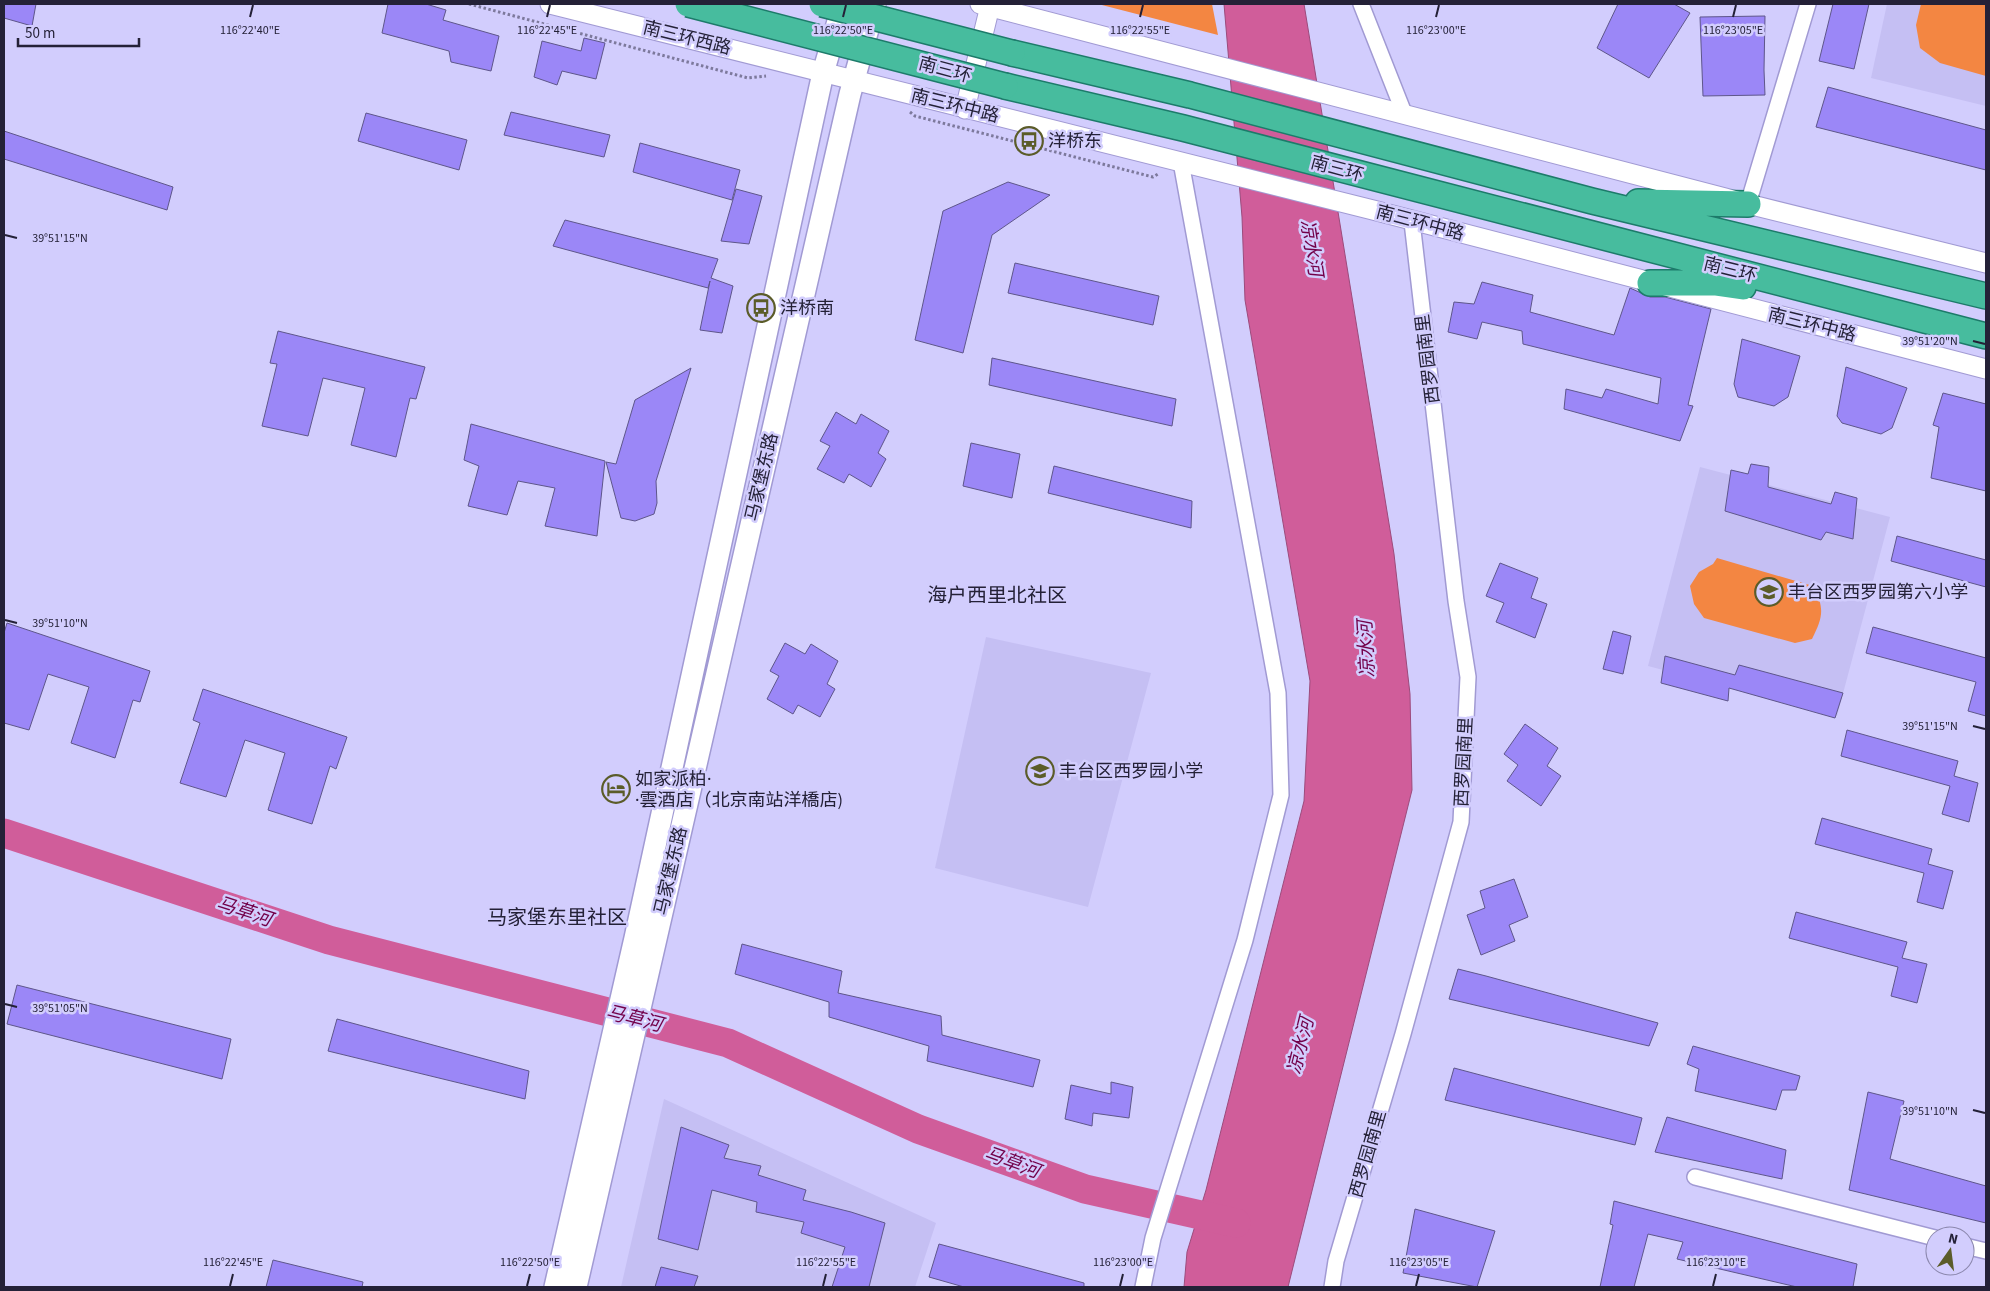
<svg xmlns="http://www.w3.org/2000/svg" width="1990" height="1291" viewBox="0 0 1990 1291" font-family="'Source Sans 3','Noto Sans SC',sans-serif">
<rect width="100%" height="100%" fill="#d2cdfd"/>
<!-- built -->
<path fill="#c5bff3" d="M1887,4H1986V106L1871,78Z
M1700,467L1890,517L1837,716L1648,666Z
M986,637L1151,673L1088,907L935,868Z
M664,1099L936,1223L915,1287H621Z"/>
<!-- green -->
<path fill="#f38642" d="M1098,4H1212L1218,35Z
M1921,4H1986V76L1940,63L1920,48L1916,25Z
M1717,558L1813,586C1825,608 1823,617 1812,639L1795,643L1704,618L1694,604L1690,586L1699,572L1713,564Z"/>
<!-- water -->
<path fill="#d05d9a" stroke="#9c4b7c" d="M1224,4H1304L1394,554L1410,694L1412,790L1288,1287H1184L1187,1252L1206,1190L1304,801L1310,681L1245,300L1242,217Z"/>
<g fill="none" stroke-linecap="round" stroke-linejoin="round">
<!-- river -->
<path stroke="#d05d9a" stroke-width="29" d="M4,833L329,940L728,1043L918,1129L1085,1189L1236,1223"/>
</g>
<!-- building -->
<path fill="#9b87f7" stroke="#5e568a" d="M4,4H36L32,26L4,18Z
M388,4H426L446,10L443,20L499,36L491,71L451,62L449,51L382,33Z
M1618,4H1674L1690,13L1649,78L1597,48Z
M1833,4H1869L1854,69L1819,61Z
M1765,16L1764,70L1765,95L1703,96L1700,17Z
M584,38L605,43L596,79L562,71L557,85L534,77L542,41L581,51Z
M1828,87L1986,130V170L1816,127Z
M511,112L610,135L604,157L504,135Z
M366,113L467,140L459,170L358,141Z
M4,131L173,187L167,210L4,159Z
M640,143L740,170L732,200L633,172Z
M1008,182L1050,195L992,235L963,353L915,340L943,211Z
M736,189L762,196L749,244L721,241Z
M565,220L718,259L711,278L733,286L722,333L700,330L710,281L708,288L553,246Z
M1015,263L1159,296L1153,325L1008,293Z
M1482,282L1533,295L1530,312L1614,335L1630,288L1650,297H1665L1711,309L1688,405L1693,406L1680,441L1564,409L1566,389L1602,398L1606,389L1658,404L1661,378L1523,344L1522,331L1482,322L1477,339L1448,332L1454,302L1474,304Z
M278,331L425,367L416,399L410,398L396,457L351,445L365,388L323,378L308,436L262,426L277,364L270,363Z
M1742,339L1800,356L1788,397L1774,406L1738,397L1734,384Z
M992,358L1176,399L1172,426L989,385Z
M1846,367L1907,388L1892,428L1881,434L1842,423L1837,416Z
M691,368L656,481L657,503L654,514L635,521L621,518L606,462L616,464L635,400Z
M1943,393L1986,404V491L1931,478L1939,427L1933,425Z
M836,412L856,424L861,414L889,431L878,453L886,459L871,487L849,474L844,483L817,469L830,446L820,441Z
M471,424L605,461L597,536L545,526L555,488L518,481L507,515L468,506L479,466L464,460Z
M971,443L1020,454L1012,498L963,486Z
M1751,464L1769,467L1768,487L1831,504L1835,492L1857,498L1853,539L1826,532L1821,540L1725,511L1731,470L1748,474Z
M1054,466L1192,501L1191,528L1048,493Z
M1897,536L1986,560V587L1891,561Z
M1500,563L1538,578L1531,598L1547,604L1535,638L1496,622L1504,603L1486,596Z
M7,623L150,671L140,702L133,700L115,758L71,743L89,687L48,674L29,730L4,723V633Z
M1873,627L1986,658V716L1968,711L1976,682L1866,653Z
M1613,631L1631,636L1623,674L1603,669Z
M785,643L805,654L811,644L838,661L827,684L835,689L820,717L798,705L793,714L767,699L779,676L770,671Z
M1665,656L1735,675L1739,665L1843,693L1835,718L1729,688L1728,701L1661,683Z
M203,689L347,737L336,769L330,766L312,824L268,810L285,753L245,740L226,797L180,783L200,723L193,720Z
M1525,724L1558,748L1547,766L1561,776L1541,806L1507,781L1518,765L1504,754Z
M1847,730L1958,761L1954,776L1978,783L1969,822L1942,814L1950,786L1841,756Z
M1822,818L1932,849L1928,864L1953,871L1943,909L1917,902L1924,873L1815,844Z
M1514,879L1528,917L1509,925L1515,941L1481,955L1467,915L1485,908L1480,891Z
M1796,912L1907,942L1902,958L1927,964L1917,1003L1891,996L1898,967L1789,938Z
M742,944L842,971L838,993L941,1016L942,1035L1040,1060L1033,1087L927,1061L929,1046L829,1017V1002L735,974Z
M1458,969L1486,976L1658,1023L1649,1046L1449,999Z
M17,985L231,1039L222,1079L7,1024Z
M337,1019L529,1071L525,1099L328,1051Z
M1693,1046L1800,1076L1796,1090H1782L1776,1110L1695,1091L1699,1069L1687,1064Z
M1454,1068L1642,1118L1635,1145L1445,1100Z
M1111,1082L1133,1087L1129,1118L1093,1113L1092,1126L1065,1119L1071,1085L1111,1094Z
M1868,1092L1904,1101L1890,1159L1986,1186V1223L1849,1190Z
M1667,1117L1786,1150L1782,1179L1655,1152Z
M681,1127L729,1145L724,1158L761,1166L758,1175L806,1190L803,1200L851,1212L885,1223L869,1287H832L845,1247L801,1233L804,1222L756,1212L757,1202L712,1190L698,1250L658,1239Z
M1614,1201L1857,1264L1853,1287H1797L1677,1259L1683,1242L1648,1234L1634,1287H1600L1613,1225L1610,1224Z
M1415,1209L1495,1231L1477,1287L1403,1273Z
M939,1244L1084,1283V1287H964L929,1277Z
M273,1260L363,1282L362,1287H266Z
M661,1267L698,1276L694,1287H655Z"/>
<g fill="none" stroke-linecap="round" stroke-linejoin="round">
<defs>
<path id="minor" d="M1361,4L1404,113
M1748,204L1808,4
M1695,1177L1935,1238
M1965,1246L1986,1251
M1143,1287L1153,1238L1245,940L1281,795L1278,693L1181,162
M1332,1287L1336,1261L1403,1034L1461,822L1468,677L1456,601L1412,222"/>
<path id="tertiary" d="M550,4L1373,210L1986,369
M980,4L1748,204L1986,263
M965,109L990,6"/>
<path id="secondary" d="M555,1287L635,938L823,73L843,4
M576,1287L850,94L875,4"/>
<path id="trunk" d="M1012,53L1190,95L1592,201L1986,296
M1005,86L1183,128L1986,336
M1638,202L1748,204
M1650,283H1715L1743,287"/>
</defs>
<!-- minor casing -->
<use href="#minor" stroke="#a19ad3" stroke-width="18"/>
<!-- tertiary casing -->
<use href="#tertiary" stroke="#a19ad3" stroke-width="21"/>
<!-- secondary casing -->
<use href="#secondary" stroke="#a19ad3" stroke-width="24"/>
<!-- trunk casing -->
<use href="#trunk" stroke="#1d7b6a" stroke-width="28"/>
<!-- path -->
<path stroke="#7d799c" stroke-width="3" stroke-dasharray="2.5 2.5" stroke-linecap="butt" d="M469,4L748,78L766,76
M910,112L915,116L1153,177L1158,174"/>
<!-- minor -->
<use href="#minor" stroke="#fff" stroke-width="15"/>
<!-- tertiary -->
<use href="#tertiary" stroke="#fff" stroke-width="19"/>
<!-- secondary -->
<use href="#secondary" stroke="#fff" stroke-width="21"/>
<!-- trunk -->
<use href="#trunk" stroke="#47bc9e" stroke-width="25"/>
<defs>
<path id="trunk-bridge" d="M688,4L1005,86
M822,4L1012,53"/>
</defs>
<!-- trunk-bridge casing -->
<use href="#trunk-bridge" stroke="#1d7b6a" stroke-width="28" stroke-linecap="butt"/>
<!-- trunk-bridge -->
<use href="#trunk-bridge" stroke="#47bc9e" stroke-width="25"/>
</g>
<!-- ticks -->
<path fill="none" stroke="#242137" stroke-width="2" d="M250,17L253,5M547,17L550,5M843,17L846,5M1140,17L1143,5M1436,17L1439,5M1733,17L1736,5M5,235L17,238M1973,341L1985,344M5,620L17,623M1973,726L1985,729M5,1004L17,1007M1973,1110L1985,1113M230,1286L233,1274M527,1286L530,1274M823,1286L826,1274M1120,1286L1123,1274M1416,1286L1419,1274M1713,1286L1716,1274"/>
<!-- icons -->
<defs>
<symbol id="bus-ring" viewBox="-11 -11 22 22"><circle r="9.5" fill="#d2cdfd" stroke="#5b5c29" stroke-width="1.5"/><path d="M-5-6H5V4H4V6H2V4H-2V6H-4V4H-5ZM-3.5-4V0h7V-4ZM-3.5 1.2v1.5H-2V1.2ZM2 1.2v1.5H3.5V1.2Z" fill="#5b5c29"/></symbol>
<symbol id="school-ring" viewBox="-11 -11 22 22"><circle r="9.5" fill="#d2cdfd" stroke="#5b5c29" stroke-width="1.5"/><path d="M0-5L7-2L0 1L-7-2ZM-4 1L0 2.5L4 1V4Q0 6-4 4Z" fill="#5b5c29"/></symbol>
<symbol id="hotel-ring" viewBox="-11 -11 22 22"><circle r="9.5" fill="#d2cdfd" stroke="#5b5c29" stroke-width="1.5"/><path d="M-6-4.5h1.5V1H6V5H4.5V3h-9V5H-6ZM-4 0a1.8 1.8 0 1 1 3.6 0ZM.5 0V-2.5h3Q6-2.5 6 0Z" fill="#5b5c29"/></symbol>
</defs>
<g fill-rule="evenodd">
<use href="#bus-ring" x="1013" y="125" width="32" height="32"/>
<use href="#bus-ring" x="745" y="292" width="32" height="32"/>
<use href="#school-ring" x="1753" y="576" width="32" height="32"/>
<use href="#school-ring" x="1024" y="755" width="32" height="32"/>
<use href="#hotel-ring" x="600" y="773" width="32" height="32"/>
</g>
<g text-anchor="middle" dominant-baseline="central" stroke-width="5" stroke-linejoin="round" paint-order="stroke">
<!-- street labels -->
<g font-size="18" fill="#242137" stroke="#d2cdfd">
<text transform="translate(687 38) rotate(14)">南三环西路</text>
<text transform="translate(945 70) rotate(15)">南三环</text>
<text transform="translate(955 106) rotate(14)">南三环中路</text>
<text transform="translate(1337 169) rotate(15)">南三环</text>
<text transform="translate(1420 223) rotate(15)">南三环中路</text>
<text transform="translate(1730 270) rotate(14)">南三环</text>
<text transform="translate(1812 325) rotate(14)">南三环中路</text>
<text transform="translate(1428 359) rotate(-97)">西罗园南里</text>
<text transform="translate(762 477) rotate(-77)">马家堡东路</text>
<text transform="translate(1464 762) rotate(-87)">西罗园南里</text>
<text transform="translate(671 871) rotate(-77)">马家堡东路</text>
<text transform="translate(1368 1154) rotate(-74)">西罗园南里</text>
</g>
<!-- poi labels -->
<g font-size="18" fill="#242137" stroke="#d2cdfd" text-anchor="start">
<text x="1048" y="141">洋桥东</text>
<text x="780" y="308">洋桥南</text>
<text x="1788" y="592">丰台区西罗园第六小学</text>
<text x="1059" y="771">丰台区西罗园小学</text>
<text x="635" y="779">如家派柏·<tspan x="635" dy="21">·雲酒店（北京南站洋橋店)</tspan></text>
</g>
<!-- water labels -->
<g font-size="19" font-style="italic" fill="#720049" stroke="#d2cdfd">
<text transform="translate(1311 248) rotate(81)">凉水河</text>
<text transform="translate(1367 649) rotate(-93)">凉水河</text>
<text transform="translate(244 912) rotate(18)">马草河</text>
<text transform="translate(634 1019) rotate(14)">马草河</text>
<text transform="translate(1301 1046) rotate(-76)">凉水河</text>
<text transform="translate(1012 1163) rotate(20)">马草河</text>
</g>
<!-- quarter labels -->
<g font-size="20" fill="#242137" stroke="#d2cdfd">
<text x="997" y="596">海户西里北社区</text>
<text x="557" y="918">马家堡东里社区</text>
</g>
</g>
<g font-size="12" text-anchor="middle" fill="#242137" stroke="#d2cdfd" stroke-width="5" stroke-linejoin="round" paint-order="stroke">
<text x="250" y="34">116°22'40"E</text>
<text x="547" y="34">116°22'45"E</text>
<text x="843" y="34">116°22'50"E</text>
<text x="1140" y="34">116°22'55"E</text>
<text x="1436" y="34">116°23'00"E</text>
<text x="1733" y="34">116°23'05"E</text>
<text x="60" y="242">39°51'15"N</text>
<text x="1930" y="345">39°51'20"N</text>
<text x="60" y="627">39°51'10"N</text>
<text x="1930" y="730">39°51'15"N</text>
<text x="60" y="1012">39°51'05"N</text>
<text x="1930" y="1115">39°51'10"N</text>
<text x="233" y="1266">116°22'45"E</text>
<text x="530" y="1266">116°22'50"E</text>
<text x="826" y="1266">116°22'55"E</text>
<text x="1123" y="1266">116°23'00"E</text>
<text x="1419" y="1266">116°23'05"E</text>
<text x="1716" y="1266">116°23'10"E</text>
</g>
<!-- border -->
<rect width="1990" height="1291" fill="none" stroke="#242137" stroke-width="10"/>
<!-- north arrow -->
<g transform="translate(1950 1251) rotate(14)"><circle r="24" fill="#d2cdfd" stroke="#8c88ae"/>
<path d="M0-4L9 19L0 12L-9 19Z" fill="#5b5c29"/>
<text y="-8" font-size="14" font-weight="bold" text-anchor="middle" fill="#242137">N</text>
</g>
<!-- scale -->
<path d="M18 38v8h121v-8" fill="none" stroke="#242137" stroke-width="2.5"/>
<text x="25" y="38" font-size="15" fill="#242137" stroke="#d2cdfd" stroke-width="4" paint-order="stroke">50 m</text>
</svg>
